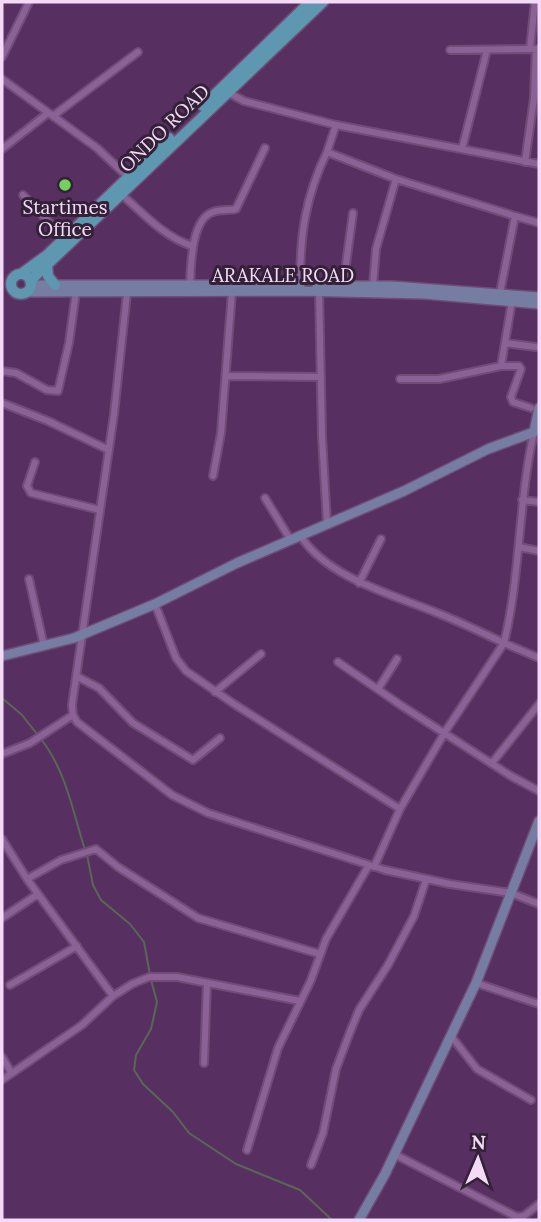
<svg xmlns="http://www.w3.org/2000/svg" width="541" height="1222" viewBox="0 0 541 1222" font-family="Lora,serif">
<rect width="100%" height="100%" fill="#573061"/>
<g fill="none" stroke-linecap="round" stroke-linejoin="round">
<!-- stream -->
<path stroke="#586854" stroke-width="2" d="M2,698L22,715L37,734
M41,739C66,771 73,812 85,850
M87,855L93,885L101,900L130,924L144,942L150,975
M151,980L157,1002L151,1029L136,1055L134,1070L143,1084L173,1112L189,1133L236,1164L300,1190L332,1220"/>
<defs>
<path id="street" d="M530,49L535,2
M450,50L539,49
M2,57L29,2
M2,79L97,148L130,179
M225,91L244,101L336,125
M53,116L138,52
M2,149L48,113
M462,149L487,50
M327,152L336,125L539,164
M525,162L534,98L536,49
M121,194C144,214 163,236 192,246
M23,195L64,238
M190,285C191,266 191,219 213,212C221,209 229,211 236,209L265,148
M300,285C300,236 305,197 327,152L396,179L515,216
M373,285L376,249L396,179
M343,286L353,213
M319,288L322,437L327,523
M127,293L114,414L72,705L73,715L77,722L172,795L208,813L385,870L450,884L511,893L539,904
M500,293L515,216L539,223
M505,343L536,347
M501,366H519L521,369L511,397L513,402L531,408
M2,371L16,373L47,390L58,391L69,343L76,292
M226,376L321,377
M400,379H439L501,366L512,301
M2,403L48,421L109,450
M35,462L27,486L31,493L100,510
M213,476L221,433L232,292
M265,498L290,539
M522,500L539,502
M300,535C326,577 391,594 435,612C458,621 481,632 504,643C521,573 518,502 534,432
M519,547L539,551
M29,579L44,646
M359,583L381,539
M155,604L176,658L186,671L234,704L400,809
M338,662L402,706L511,776L539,791
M78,677L99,688L133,723L193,760L220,738
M378,689L397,659
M215,692L261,654
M2,754L30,743L73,715
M492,763L539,704
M2,839L27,879L113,996
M374,867L400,809L445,732L504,643L539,658
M27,879L61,860L96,849L118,867L198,918L320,954
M2,918L38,894
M476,983L539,1004
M10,985L77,946
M451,1036L477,1069L531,1100
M2,1057L11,1072
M204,1063L207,983
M2,1080L82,1025L113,996L132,984L149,977H177L300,1001
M247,1150L278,1048L311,980L326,939L369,865
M394,1154L517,1217L524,1216L539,1204
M311,1165L323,1133L336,1069L350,1032L359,1010L388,965L414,916L426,880"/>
<path id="secondary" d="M31,285H300
M317,286H392L539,297
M27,292L298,291L424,294L539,304
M2,656L74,638L155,604L237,563L404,491L488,449L534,432L539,408
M359,1220L385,1174L476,983L539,821"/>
<path id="primary" d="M203,106L310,2
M47,265L48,276L55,285
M11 284a10 10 0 1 1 20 0a10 10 0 1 1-20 0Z
M21,274L47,255L169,138
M30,281L323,2"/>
</defs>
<!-- street casing -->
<use href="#street" stroke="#6f4d77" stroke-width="10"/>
<!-- secondary casing -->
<use href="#secondary" stroke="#6f4d77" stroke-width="12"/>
<!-- primary casing -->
<use href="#primary" stroke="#6f4d77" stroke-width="13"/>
<!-- street -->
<use href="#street" stroke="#8c6296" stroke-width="6"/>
<!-- secondary -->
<use href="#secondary" stroke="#757da3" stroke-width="9"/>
<!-- primary -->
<use href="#primary" stroke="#5e97b0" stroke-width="10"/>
</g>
<!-- markers -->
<circle fill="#73d25c" stroke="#332137" stroke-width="2.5" cx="65" cy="185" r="7"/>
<g text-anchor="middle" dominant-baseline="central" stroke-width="6" stroke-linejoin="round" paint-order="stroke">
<!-- street labels -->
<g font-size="19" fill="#f3dbf8" stroke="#332137">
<text transform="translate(164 128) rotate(-44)">ONDO ROAD</text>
<text x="283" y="275">ARAKALE ROAD</text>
</g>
<!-- poi labels -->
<g font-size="19" fill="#f3dbf8" stroke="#332137">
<text x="65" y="207">Startimes<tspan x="65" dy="22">Office</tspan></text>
</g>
</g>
<!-- border -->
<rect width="541" height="1222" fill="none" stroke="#f3dbf8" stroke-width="7"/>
<!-- north arrow -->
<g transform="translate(478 1159) rotate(2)" stroke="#332137" stroke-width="5" paint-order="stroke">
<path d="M0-5L12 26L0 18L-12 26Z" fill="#f3dbf8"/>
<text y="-10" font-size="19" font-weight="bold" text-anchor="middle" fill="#f3dbf8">N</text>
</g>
</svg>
